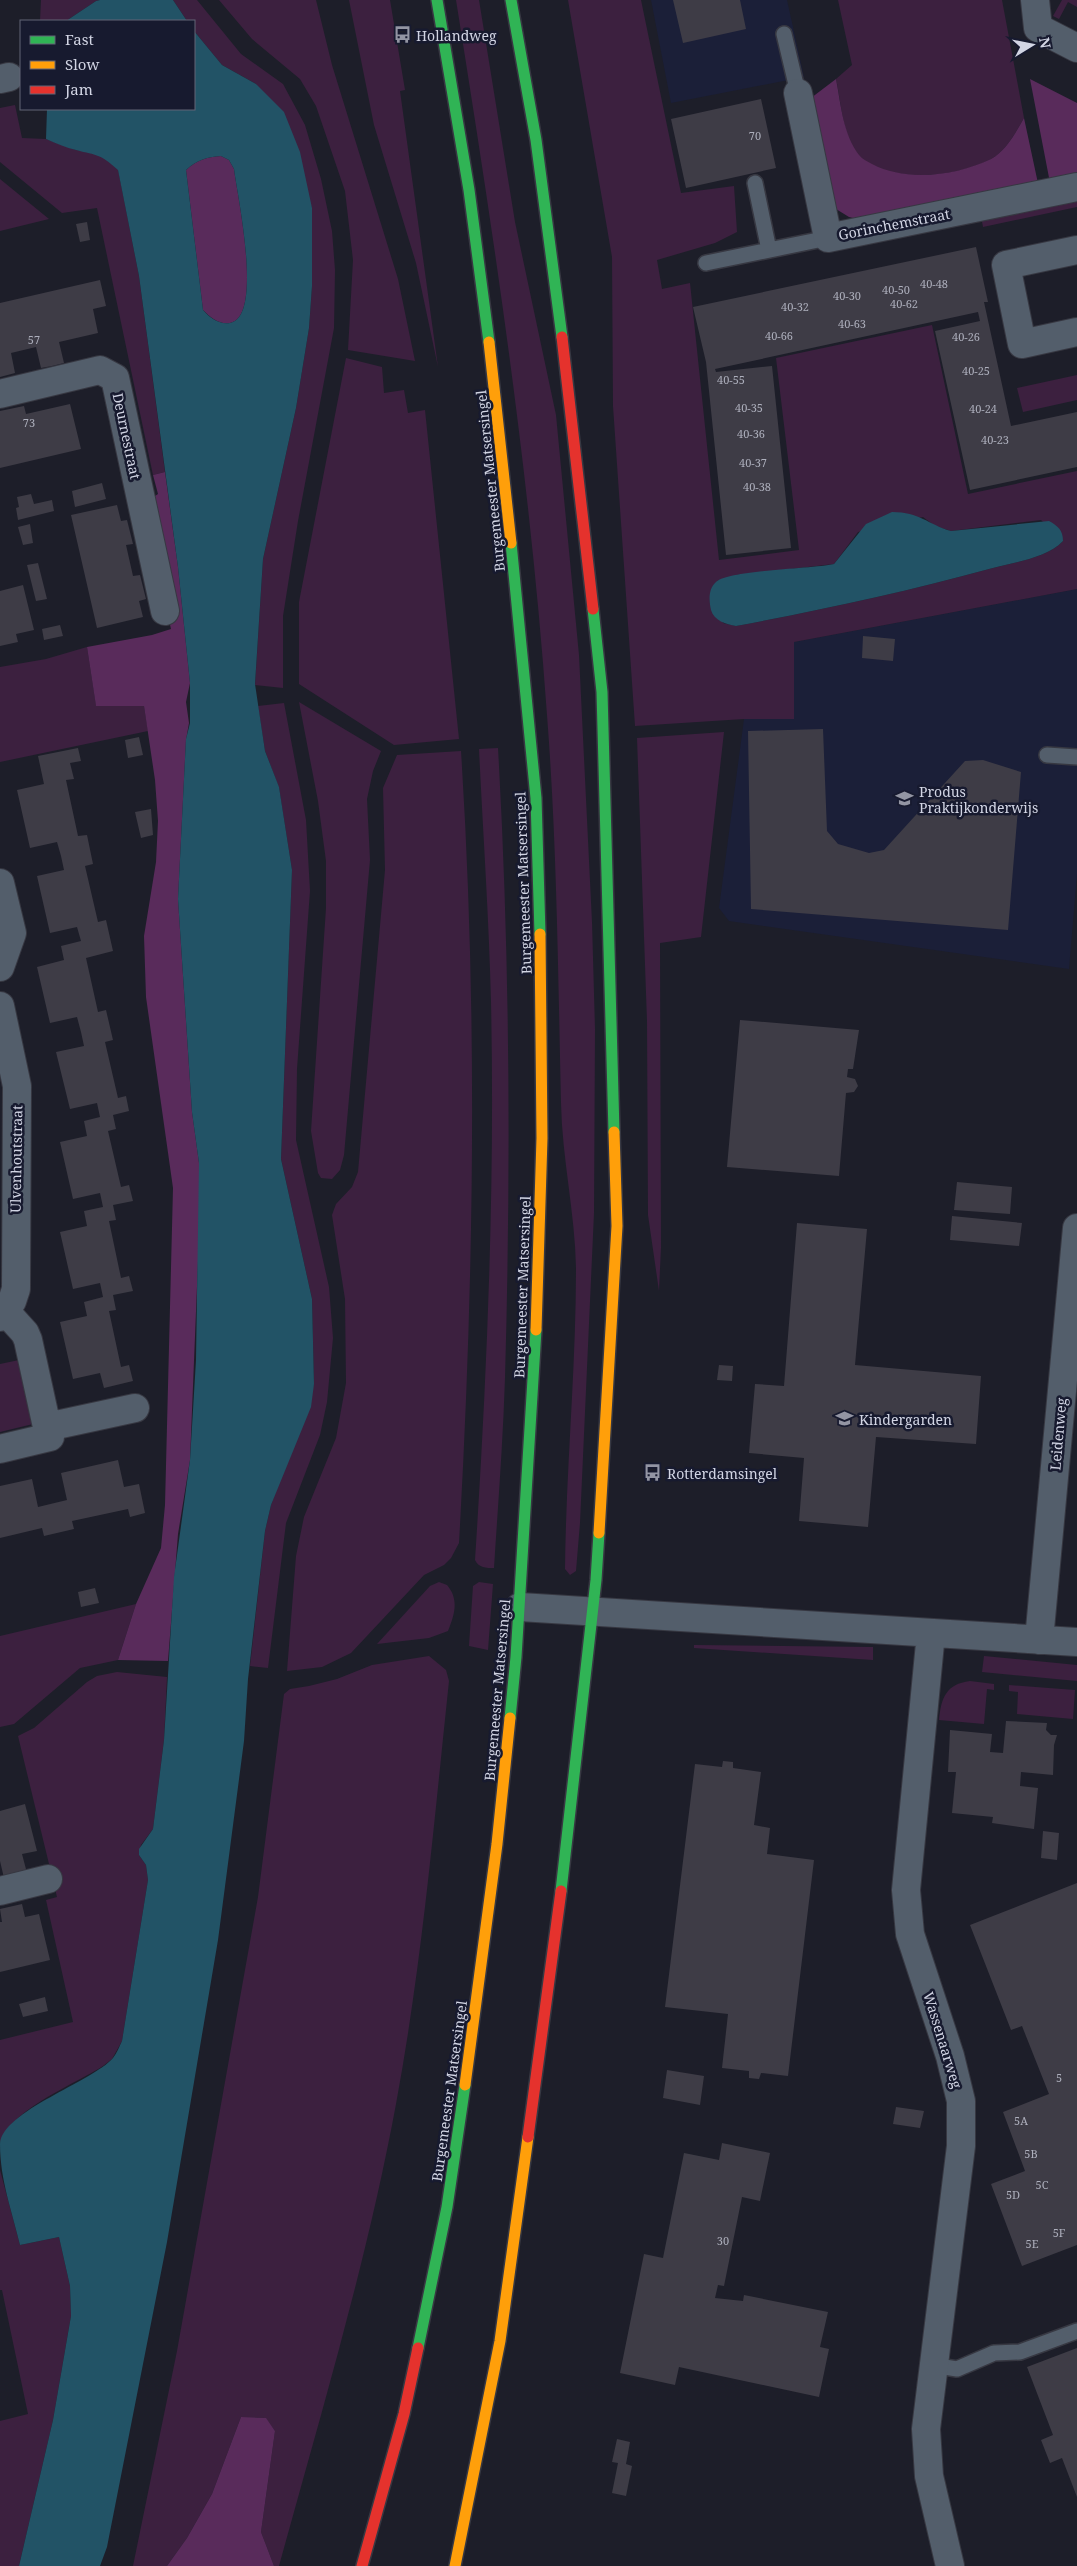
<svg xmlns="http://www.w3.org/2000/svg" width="1077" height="2566" viewBox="0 0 1077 2566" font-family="'Noto Serif',serif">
<rect width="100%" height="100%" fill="#1d1e29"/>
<!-- built -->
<path fill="#1b1f38" d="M651,0H787L804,77L671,103Z
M1077,589V874L1069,969L729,921L719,908L744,719H794V642Z"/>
<!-- green -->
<path fill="#3c203f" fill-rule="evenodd" d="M41,0H100L96,1L66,21H40Z
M173,0H197L241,54L283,84L305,125L321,179L332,231L335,270L334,328L298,521L283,616V688L255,685L263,559L296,408L309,328L312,286V208L256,84L222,65L194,31V21H187Z
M219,0H316L332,65L398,279L415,361L348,350L353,260L345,191L316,106L300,79L252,39Z
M349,0H390L405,90L400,91L438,367L416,263L374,125Z
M456,0H479L515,222L556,415L579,655L592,922L595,1029L594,1213L580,1523L576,1571L570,1575L565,1569C566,1469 576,1369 576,1268C575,1213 562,1158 561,1103C558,973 557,844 547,715C530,475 494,237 456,0Z
M568,0H641L681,193L734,186L737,232L715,243L657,260L662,289L690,283L719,560L799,550L776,358L932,325L968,494L1077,471V589L794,642V719H744L635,726L613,406L612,257ZM923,517L935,526L951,531L1041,520L1063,541C1046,559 1013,562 989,569C905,592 821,610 736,626L723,623L717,581L737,575L834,564L858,532Z
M838,0H1002L1024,118C1016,132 1006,151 991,159C959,177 890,184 861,158C843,142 841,101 836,79L852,65Z
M1062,0H1077V7L1068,2L1059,19L1053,16Z
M15,105L22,138L46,139L76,150L91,152L105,158L118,169L139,276L165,472L153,475L97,208L62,213L0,162V108Z
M0,179L49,219L0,231Z
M1077,196V207L983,227L981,216Z
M346,358L382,367L384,393L404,390L408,413L425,410L459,739L394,745L299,684V602Z
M1077,375V400L1023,412L1017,388Z
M87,647L96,705L144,706L148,731L0,762V667L46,659Z
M299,702L381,751L373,771L367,799L370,860L344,1155L340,1170L332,1179L321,1178L318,1173L311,1131L326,908V861L318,801Z
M284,703L306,820L310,891L297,1069L296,1140L329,1287L333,1338L327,1402L320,1435L286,1523L268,1668L250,1666L265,1531L271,1505L314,1384L312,1299L281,1159L292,870L279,788L265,751L258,706Z
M724,732L701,937L660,943L661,1247L659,1291L648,1215L647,1021L637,738Z
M498,748C510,958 511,1168 505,1378C503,1441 498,1505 494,1568C486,1568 479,1568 475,1560C487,1375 495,1188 491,1002C489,918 483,834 479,749Z
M461,751C478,1015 474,1279 459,1543L451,1558L444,1565L424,1575L351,1653L322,1667L287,1671L296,1556L304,1517L336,1438L346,1383L345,1299L332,1215L336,1204L352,1187L358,1172L385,870L383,788L397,755Z
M19,1360L33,1424L0,1432V1364Z
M439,1582L447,1585C459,1599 455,1614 448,1631L429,1638L377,1644L430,1586Z
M479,1582L493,1584L488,1650L469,1646L473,1586Z
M136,1604L118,1660L80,1668L14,1724L0,1727V1636Z
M694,1645L873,1647V1660L694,1648Z
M429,1656L446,1670L449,1681C434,1822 422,1964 396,2104C367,2261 321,2413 279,2566H274L261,2532L275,2431L265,2418L241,2417L212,2494L187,2538L167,2566H133L177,2351L258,1897L284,1694L290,1689L309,1686L337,1679L372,1665Z
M984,1656L1077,1665V1681L982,1672Z
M117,1672L167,1677L164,1740L153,1829L141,1845L139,1855L146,1865L148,1880L122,2041L112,2059L103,2066C75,2084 9,2110 0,2144V2040L73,2022L46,1900L57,1897L18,1736L34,1728L87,1682L97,1676Z
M970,1681L994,1684V1690L987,1689L984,1724L939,1720C941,1698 946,1684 970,1681Z
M1009,1685L1075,1690L1073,1719L1017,1714L1018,1692L1009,1691Z
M0,2170L20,2245L59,2237L70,2286L71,2316L53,2420L19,2566H0V2421L28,2414L2,2290H0Z"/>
<!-- forest -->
<path fill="#592b5b" d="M836,79C841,105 843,134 859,155C862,159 867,161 872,164C906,182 956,176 991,159C1006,151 1016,132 1024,118L1039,188L861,220L849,217L836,209L807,101Z
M1030,79L1077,103V182L1051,188Z
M221,156L229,160L234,169C237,194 264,317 230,323C219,325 210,317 203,310L186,170C197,160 206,157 221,156Z
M165,472L178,567L190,683L186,702L189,723L186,740L178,899L192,1112L199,1163V1237L190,1460L178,1534L168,1661L118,1660L136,1604L161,1548L165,1505L173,1188L146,997L144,936L156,862L158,821L155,780L144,706H96L87,647L152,635L171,629L143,504L158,494L153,475Z
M241,2417L266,2418L275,2431L261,2532L274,2566H167L187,2538L212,2494Z"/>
<!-- water -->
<path fill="#225366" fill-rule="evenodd" d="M100,0H173L187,21H66L96,1Z
M194,31L222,65L256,84L284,112L300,152L312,208V286L309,328L296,408L263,559L255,684L265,751L279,787L292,870L281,1159L312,1299L314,1384L311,1407L271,1505L265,1531L248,1679L244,1741L218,1940L167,2242L107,2547L100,2566H19L53,2420L71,2316L70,2286L59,2237L20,2245C12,2211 0,2180 0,2144C2,2111 92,2082 113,2058C117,2053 119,2047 122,2041L148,1880L146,1865L139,1855V1849L153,1829L164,1740L174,1577L190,1460L196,1360L199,1163L192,1112L178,899L186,739L190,723V683L178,567L139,276L118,170C99,153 98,156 76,150C66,148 56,143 46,139L47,109H194ZM221,156L229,160L234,169C237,194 264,317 230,323C219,325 209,317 203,310L186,170C197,160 206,157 221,156Z
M892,512C920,512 927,524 951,531L1049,521C1058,526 1063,530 1063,541C1046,559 1013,562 989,569C905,592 821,610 736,626C726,624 714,621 711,610C709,601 708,589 716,582C729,570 811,569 834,564L866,524Z"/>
<!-- building -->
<path fill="#3e3c46" d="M673,0H740L746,29L683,43Z
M761,99L776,168L686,188L671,119Z
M87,222L90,240L80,242L76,224Z
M976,247L988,302H984L1011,426L1077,412V467L970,490L935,331L980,321L978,312L715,369L716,372L772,366L791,548L726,555L706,362L693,307Z
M100,280L106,306L93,309L98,333L59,342L64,363L52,366L41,368L36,347L11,353L15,373L0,377V303Z
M70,404L81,449L0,468V411L24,406L26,414Z
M102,483L106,499L75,507L72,491Z
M31,494L34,504L52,500L54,511L18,520L16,508L19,507L17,497Z
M117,505L121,521L127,520L133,544L126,545L133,576L140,575L146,599L139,601L143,617L97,628L71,515Z
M30,524L33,543L23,545L18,527Z
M38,563L47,599L36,601L27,565Z
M23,585L34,630L16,634L18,642L0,646V591Z
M60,625L63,636L44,640L42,629Z
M863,636L895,639L893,661L862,658Z
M823,729L827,831L838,844L869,853L884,850L965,761L983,760L1021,772L1008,930L751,909L748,731Z
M139,737L143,755L128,758L125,740Z
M78,748L81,761L70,763L74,779L66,780L78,836L87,835L93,864L85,866L98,922L106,920L113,951L86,958L98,1012L106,1010L113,1040L105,1042L118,1098L126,1096L129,1111L113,1115L116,1129L108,1131L121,1187L129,1185L133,1201L113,1205L116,1220L109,1221L121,1278L129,1276L133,1291L113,1295L116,1310L109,1311L121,1367L129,1365L133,1381L104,1388L100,1373L73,1379L60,1322L87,1316L84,1302L103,1297L100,1283L73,1289L60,1232L87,1226L84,1211L103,1207L100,1193L73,1199L60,1142L87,1136L84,1121L100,1117L97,1103L70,1109L56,1052L84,1046L81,1032L77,1017L50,1023L37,967L64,960L61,946L81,941L77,927L50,933L37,876L64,870L61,856L57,842L30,848L17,790L44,784L38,756Z
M151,809L153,835L141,838L135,812Z
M740,1020L859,1030L853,1069H848L847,1077L855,1079L858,1086L854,1092L846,1093L839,1176L727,1167Z
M957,1182L1012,1187L1010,1214L954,1210Z
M952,1216L1022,1223L1019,1246L950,1240Z
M797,1223L867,1229L855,1365L981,1376L976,1444L876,1437L868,1527L799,1521L804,1458L749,1453L755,1384L784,1386Z
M719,1365L733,1366L732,1381L717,1380Z
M118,1460L124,1487L139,1484L145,1513L130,1517L128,1509L72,1521L74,1529L44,1536L42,1528L0,1538V1486L32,1479L38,1507L67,1500L61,1473Z
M95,1588L99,1603L81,1607L78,1592Z
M1006,1721L1047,1723L1046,1730L1051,1735H1057L1054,1745L1053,1775L1021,1772L1020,1786L1038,1788L1034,1829L992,1823L993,1817L952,1813L956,1772H948L950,1730L992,1734L990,1752L1003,1753Z
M723,1761L733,1762V1768L761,1772L754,1825L770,1828L767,1854L814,1860L788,2076L761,2073L759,2079L749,2078V2071L722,2068L728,2014L665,2007L695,1764L722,1767Z
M25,1804L37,1851L22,1854L27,1873L4,1878L0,1861V1811Z
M1043,1831L1059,1833L1057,1860L1041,1858Z
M1077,1883V2245L1022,2266L991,2184L1025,2171L1003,2112L1049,2094L1022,2026L1011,2030L970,1925Z
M22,1904L25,1917L39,1914L50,1960L0,1972V1922H2L0,1909Z
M45,1997L48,2011L23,2017L19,2004Z
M667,2070L704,2076L700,2105L663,2098Z
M896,2107L924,2111L920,2128L893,2124Z
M722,2143L770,2153L760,2201L742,2197L724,2286L718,2285L715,2298L743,2301L744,2295L828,2312L820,2347L829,2349L819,2397L679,2367L675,2385L620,2373L644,2254L663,2258L684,2153L719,2160Z
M1077,2348V2497L1062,2458L1050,2463L1041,2440L1053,2435L1027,2367Z
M617,2439L630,2442L626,2464L632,2466L626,2496L612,2493L618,2463L612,2462Z"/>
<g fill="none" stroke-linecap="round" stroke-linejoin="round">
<defs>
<path id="lane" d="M784,34L798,93
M755,183L769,250
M706,263L828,238
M1047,755L1077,757
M932,2365L957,2369L994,2353L1020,2352L1077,2331"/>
<path id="street" d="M1035,0L1038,28L1077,48
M0,79L9,77
M798,93L828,238L1077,187
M1077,250L1006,265L1022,344L1077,332
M0,394L100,370L115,378L165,611
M0,883L12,933L0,967
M0,1006L17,1086L16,1289L12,1301L0,1317
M6,1312L25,1333L28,1340L47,1427
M0,1449L50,1437L47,1427L135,1408
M520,1607L1077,1642
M931,1633L906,1890L910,1934L950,2056L961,2101V2146L926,2429L929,2476L950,2566
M1039,1640L1077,1228
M0,1891L48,1879"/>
<path id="fast" d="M437,0L469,190L489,342
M511,0L536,140L562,337
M511,543L536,798L540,934
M593,609L602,692L614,1132
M510,1718L516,1657L536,1330
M561,1891L596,1580L599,1533
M418,2348L447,2207L465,2085"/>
<path id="slow" d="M489,342L511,543
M536,1330L542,1138L540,934
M599,1533L617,1226L614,1132
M465,2085L497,1844L510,1718
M455,2566L500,2341L528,2137"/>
<path id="jam" d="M562,337L593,609
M528,2137L561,1891
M362,2566L404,2414L418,2348"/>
</defs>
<!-- lane casing -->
<use href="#lane" stroke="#373842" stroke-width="18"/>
<!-- street casing -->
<use href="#street" stroke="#373842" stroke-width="30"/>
<!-- fast casing -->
<use href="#fast" stroke="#373842" stroke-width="14"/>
<!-- slow casing -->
<use href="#slow" stroke="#373842" stroke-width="14"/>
<!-- jam casing -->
<use href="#jam" stroke="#373842" stroke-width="14"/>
<!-- lane -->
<use href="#lane" stroke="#535e6b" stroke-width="15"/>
<!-- street -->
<use href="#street" stroke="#535e6b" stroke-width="28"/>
<!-- fast -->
<use href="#fast" stroke="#30b455" stroke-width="11"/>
<!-- slow -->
<use href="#slow" stroke="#ff9f0a" stroke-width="11"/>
<!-- jam -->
<use href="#jam" stroke="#e5322d" stroke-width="11"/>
</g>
<!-- icons -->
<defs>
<symbol id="bus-bare" viewBox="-9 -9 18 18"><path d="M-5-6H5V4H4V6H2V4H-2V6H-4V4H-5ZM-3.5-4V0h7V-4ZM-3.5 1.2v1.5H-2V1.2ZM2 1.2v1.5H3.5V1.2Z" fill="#9395a3" stroke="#171a2f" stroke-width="2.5" paint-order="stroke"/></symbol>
<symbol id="school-bare" viewBox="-9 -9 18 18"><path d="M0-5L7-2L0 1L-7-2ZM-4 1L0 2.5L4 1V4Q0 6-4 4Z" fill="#9395a3" stroke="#171a2f" stroke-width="2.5" paint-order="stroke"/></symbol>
</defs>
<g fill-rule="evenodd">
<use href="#bus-bare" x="390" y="22" width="25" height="25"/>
<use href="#school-bare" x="892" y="786" width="25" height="25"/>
<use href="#school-bare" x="832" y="1406" width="25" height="25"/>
<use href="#bus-bare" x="640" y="1460" width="25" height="25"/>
</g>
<g text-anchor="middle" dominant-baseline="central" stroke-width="5" stroke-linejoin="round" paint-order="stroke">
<!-- number labels -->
<g font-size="11" fill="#adafbc">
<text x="755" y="135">70</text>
<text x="934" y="283">40-48</text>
<text x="896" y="289">40-50</text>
<text x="847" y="295">40-30</text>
<text x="904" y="303">40-62</text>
<text x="795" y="306">40-32</text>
<text x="852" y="323">40-63</text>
<text x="779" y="335">40-66</text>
<text x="966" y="336">40-26</text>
<text x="34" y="339">57</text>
<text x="976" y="370">40-25</text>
<text x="731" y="379">40-55</text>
<text x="749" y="407">40-35</text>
<text x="983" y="408">40-24</text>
<text x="29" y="422">73</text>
<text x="751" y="433">40-36</text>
<text x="995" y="439">40-23</text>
<text x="753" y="462">40-37</text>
<text x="757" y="486">40-38</text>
<text x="1059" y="2077">5</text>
<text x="1021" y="2120">5A</text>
<text x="1031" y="2153">5B</text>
<text x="1042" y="2184">5C</text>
<text x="1013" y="2194">5D</text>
<text x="1059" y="2232">5F</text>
<text x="723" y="2240">30</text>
<text x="1032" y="2243">5E</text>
</g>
<!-- poi labels -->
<g font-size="14" fill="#d2d5e4" stroke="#171a2f" text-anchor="start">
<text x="416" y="35">Hollandweg</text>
<text x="919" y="791">Produs<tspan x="919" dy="16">Praktijkonderwijs</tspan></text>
<text x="859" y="1419">Kindergarden</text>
<text x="667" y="1473">Rotterdamsingel</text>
</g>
<!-- street labels -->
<g font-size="14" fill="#d2d5e4" stroke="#171a2f">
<text transform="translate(894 224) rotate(-11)">Gorinchemstraat</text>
<text transform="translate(127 436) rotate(78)">Deurnestraat</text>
<text transform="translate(490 481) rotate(-96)">Burgemeester Matsersingel</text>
<text transform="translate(523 883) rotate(-92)">Burgemeester Matsersingel</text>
<text transform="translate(16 1159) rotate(-89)">Ulvenhoutstraat</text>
<text transform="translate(522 1287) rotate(-88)">Burgemeester Matsersingel</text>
<text transform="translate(1058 1434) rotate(-85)">Leidenweg</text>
<text transform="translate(497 1690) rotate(-85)">Burgemeester Matsersingel</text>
<text transform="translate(943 2040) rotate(73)">Wassenaarweg</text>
<text transform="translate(449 2091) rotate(-82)">Burgemeester Matsersingel</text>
</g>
</g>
<!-- legend -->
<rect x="20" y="20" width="175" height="90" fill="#171a2f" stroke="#626577"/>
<rect x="30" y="36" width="25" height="8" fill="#30b455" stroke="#626577"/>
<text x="65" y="45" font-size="15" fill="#d2d5e4">Fast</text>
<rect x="30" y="61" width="25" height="8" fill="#ff9f0a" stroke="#626577"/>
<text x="65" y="70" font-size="15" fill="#d2d5e4">Slow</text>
<rect x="30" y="86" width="25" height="8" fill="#e5322d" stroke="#626577"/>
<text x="65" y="95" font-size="15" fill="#d2d5e4">Jam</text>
<!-- north arrow -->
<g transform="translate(1032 45) rotate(80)" stroke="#171a2f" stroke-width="4" paint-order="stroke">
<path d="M0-4L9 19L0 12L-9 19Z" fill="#d2d5e4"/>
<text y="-8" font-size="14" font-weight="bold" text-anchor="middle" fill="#d2d5e4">N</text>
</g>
</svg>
